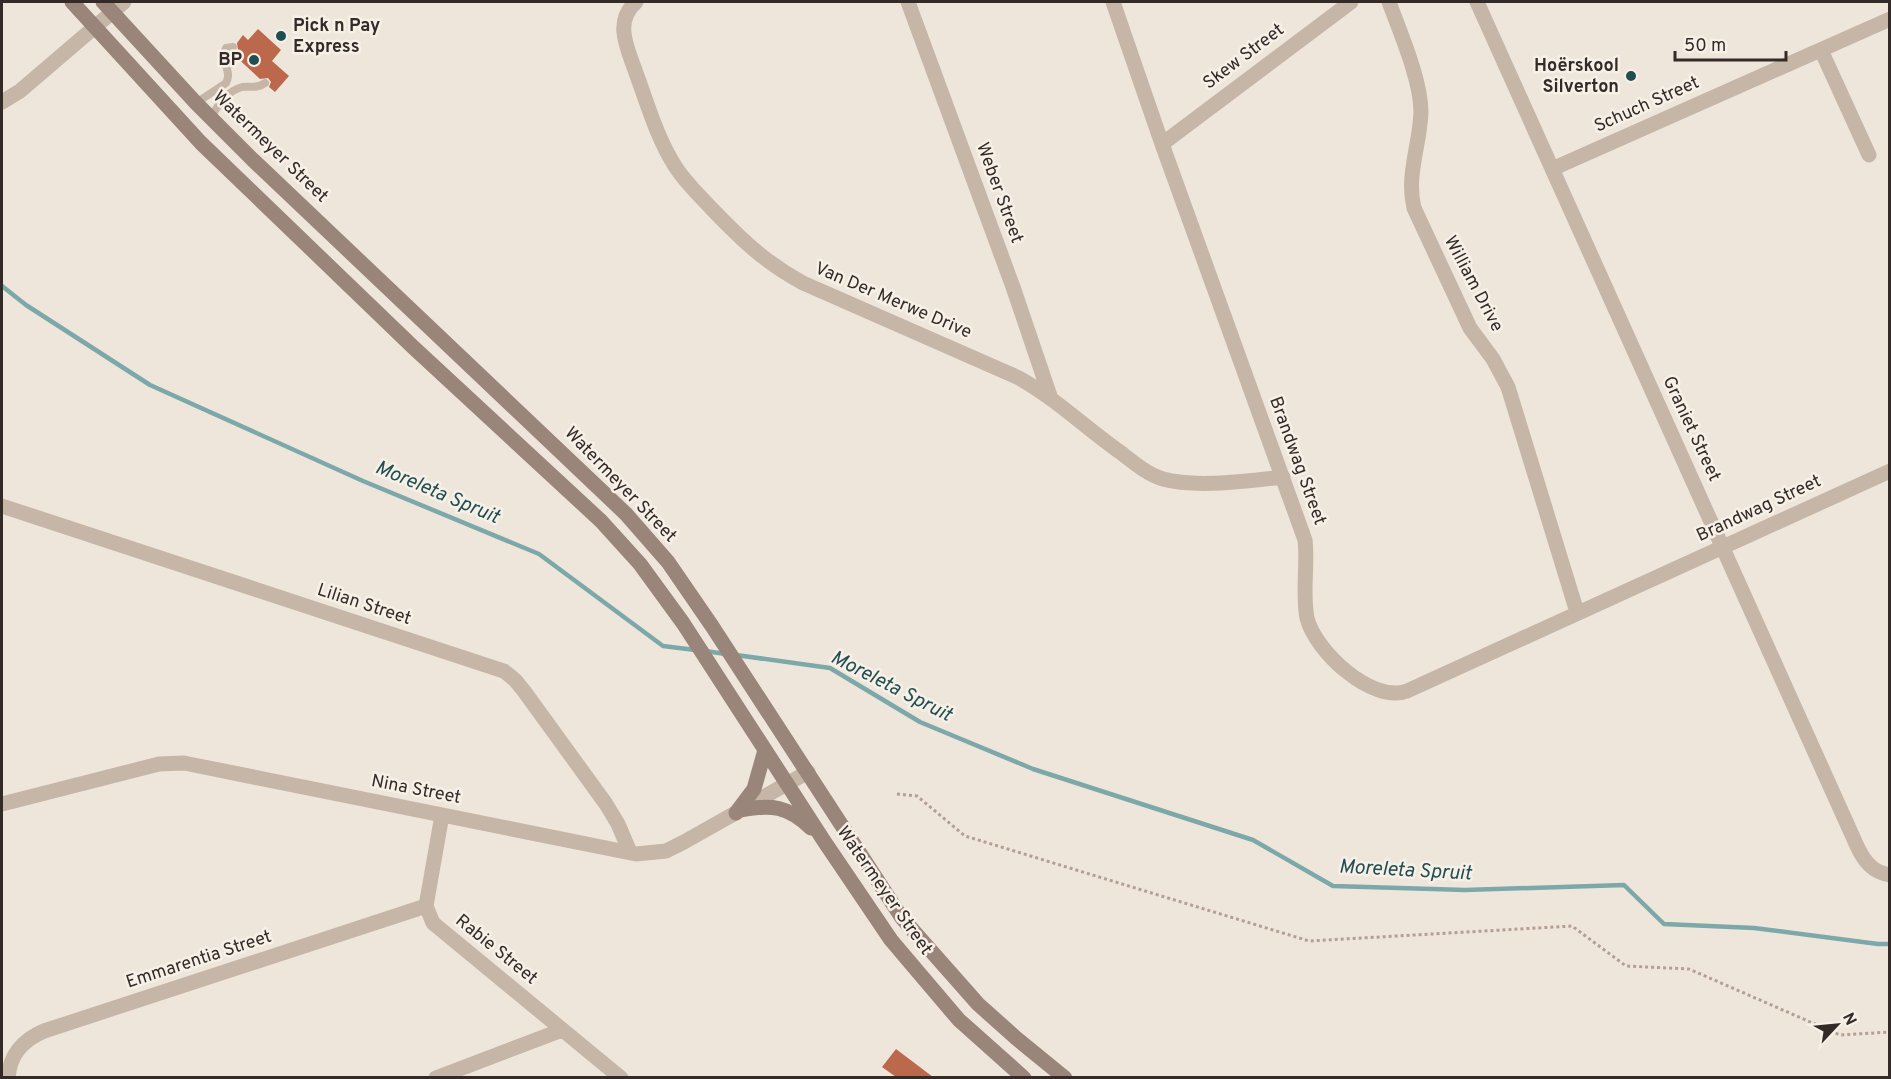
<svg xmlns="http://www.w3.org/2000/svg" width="1891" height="1079" viewBox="0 0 1891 1079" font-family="Overpass,sans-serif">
<rect width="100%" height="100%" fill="#efe6db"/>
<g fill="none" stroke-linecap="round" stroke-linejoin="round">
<!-- stream -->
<path stroke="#7ca8aa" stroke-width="4.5" d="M2,286L26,305L150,385L363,481L539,554L663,646L695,650
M706,651L725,654
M736,655L830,668L920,722L1033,769L1253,840L1333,886L1465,890L1624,885L1664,924L1754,928L1878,944H1890"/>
</g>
<!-- building -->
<path fill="#bc684d" d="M258,29L281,50L272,61L289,76L275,92L269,87L271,82L268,78L260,79L232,53L238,50L237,43L243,35L248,40Z
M896,1049L933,1077H896L882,1067Z"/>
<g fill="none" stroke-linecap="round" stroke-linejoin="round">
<!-- path -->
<path stroke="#b2a092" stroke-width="3" stroke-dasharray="3 3" stroke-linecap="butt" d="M897,794L917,796L965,836L1309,941L1572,926L1626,966L1689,969L1840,1035L1890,1032"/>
<!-- lane -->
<path stroke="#c6b6a8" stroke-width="8" d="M196,103L226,83C233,71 219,60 226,48L233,47
M211,118C217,106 227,91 242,87C250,86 257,89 265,83"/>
<!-- street -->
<path stroke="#c6b6a8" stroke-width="15" d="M636,2C613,22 628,49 636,73C648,105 657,138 675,166C685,182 699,195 711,208C741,239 764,262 803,283L1019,378C1055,398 1086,428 1120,452C1133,462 1147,474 1163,479C1195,488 1250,481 1283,477
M908,2L1013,287L1051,399
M1113,2L1162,144L1305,540C1308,565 1302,593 1307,618C1315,651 1372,704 1407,691L1890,471
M1389,2C1400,32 1421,80 1421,112C1420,145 1406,175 1414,208L1470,328L1493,359L1508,387L1577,612
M1477,2L1857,846C1864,861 1872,872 1890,875
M1821,50L1869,155
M2,102L20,91L124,2
M1162,144L1351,2
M1552,169L1890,19
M2,506L504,671L515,680L524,691L606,804L618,824L630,852
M2,804L159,764L184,763L636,854L666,851L684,842L808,772
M442,815L426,906L433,923L621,1078
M8,1078C10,1054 23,1040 44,1031L426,906
M436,1078L562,1030"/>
<!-- secondary -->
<path stroke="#9a857a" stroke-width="15" d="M72,2L201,143L413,347L601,521L640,564L683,623L824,841L891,940L959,1020L1024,1078
M103,2L196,103L252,159L626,514L668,562L712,626L902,918L978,1004L1016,1038L1065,1078
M741,810C771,804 788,806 811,828
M736,813L754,789L765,750"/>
</g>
<!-- markers -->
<g fill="#214e52" stroke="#f7f0e7" stroke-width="2">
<circle cx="281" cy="36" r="6"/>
<circle cx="254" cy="60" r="6"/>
<circle cx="1631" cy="76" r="6"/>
</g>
<g text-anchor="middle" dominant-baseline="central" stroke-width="5" stroke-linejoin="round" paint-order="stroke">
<!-- poi labels -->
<g font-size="18" font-weight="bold" fill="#342b28" stroke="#f7f0e7" text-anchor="end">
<text x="293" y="26" text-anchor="start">Pick n Pay<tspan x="293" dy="21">Express</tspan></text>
<text x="242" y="60">BP</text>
<text x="1619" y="66">Hoërskool<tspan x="1619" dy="21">Silverton</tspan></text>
</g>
<!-- street labels -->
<g font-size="18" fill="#342b28" stroke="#f7f0e7">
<text transform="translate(1244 57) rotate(-37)">Skew Street</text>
<text transform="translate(1647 105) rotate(-24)">Schuch Street</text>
<text transform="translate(270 147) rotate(44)">Watermeyer Street</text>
<text transform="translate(999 193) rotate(70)">Weber Street</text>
<text transform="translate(1473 284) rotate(62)">William Drive</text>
<text transform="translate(893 301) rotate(23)">Van Der Merwe Drive</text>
<text transform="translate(1691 429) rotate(65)">Graniet Street</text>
<text transform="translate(1297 461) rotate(70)">Brandwag Street</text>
<text transform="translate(620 485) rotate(46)">Watermeyer Street</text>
<text transform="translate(1759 509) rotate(-25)">Brandwag Street</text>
<text transform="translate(364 605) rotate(18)">Lilian Street</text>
<text transform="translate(416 790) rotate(11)">Nina Street</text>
<text transform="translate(884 891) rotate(55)">Watermeyer Street</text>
<text transform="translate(496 950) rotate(39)">Rabie Street</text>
<text transform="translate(199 960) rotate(-18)">Emmarentia Street</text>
</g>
<!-- water labels -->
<g font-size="20" font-style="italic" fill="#214e52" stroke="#f7f0e7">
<text transform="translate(437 493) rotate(23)">Moreleta Spruit</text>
<text transform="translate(891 687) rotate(27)">Moreleta Spruit</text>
<text transform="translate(1405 871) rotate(3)">Moreleta Spruit</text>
</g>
</g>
<!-- border -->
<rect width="1891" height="1079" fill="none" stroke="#342b28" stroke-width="6"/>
<!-- north arrow -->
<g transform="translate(1837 1025) rotate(64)" stroke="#f7f0e7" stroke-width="4.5" paint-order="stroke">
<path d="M0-4.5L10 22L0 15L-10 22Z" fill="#342b28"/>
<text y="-9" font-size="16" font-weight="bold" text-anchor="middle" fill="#342b28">N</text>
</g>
<!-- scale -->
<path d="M1675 51v9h111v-9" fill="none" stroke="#342b28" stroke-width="3"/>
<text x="1684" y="51" font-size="18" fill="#342b28" stroke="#f7f0e7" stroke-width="4.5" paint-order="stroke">50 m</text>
</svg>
